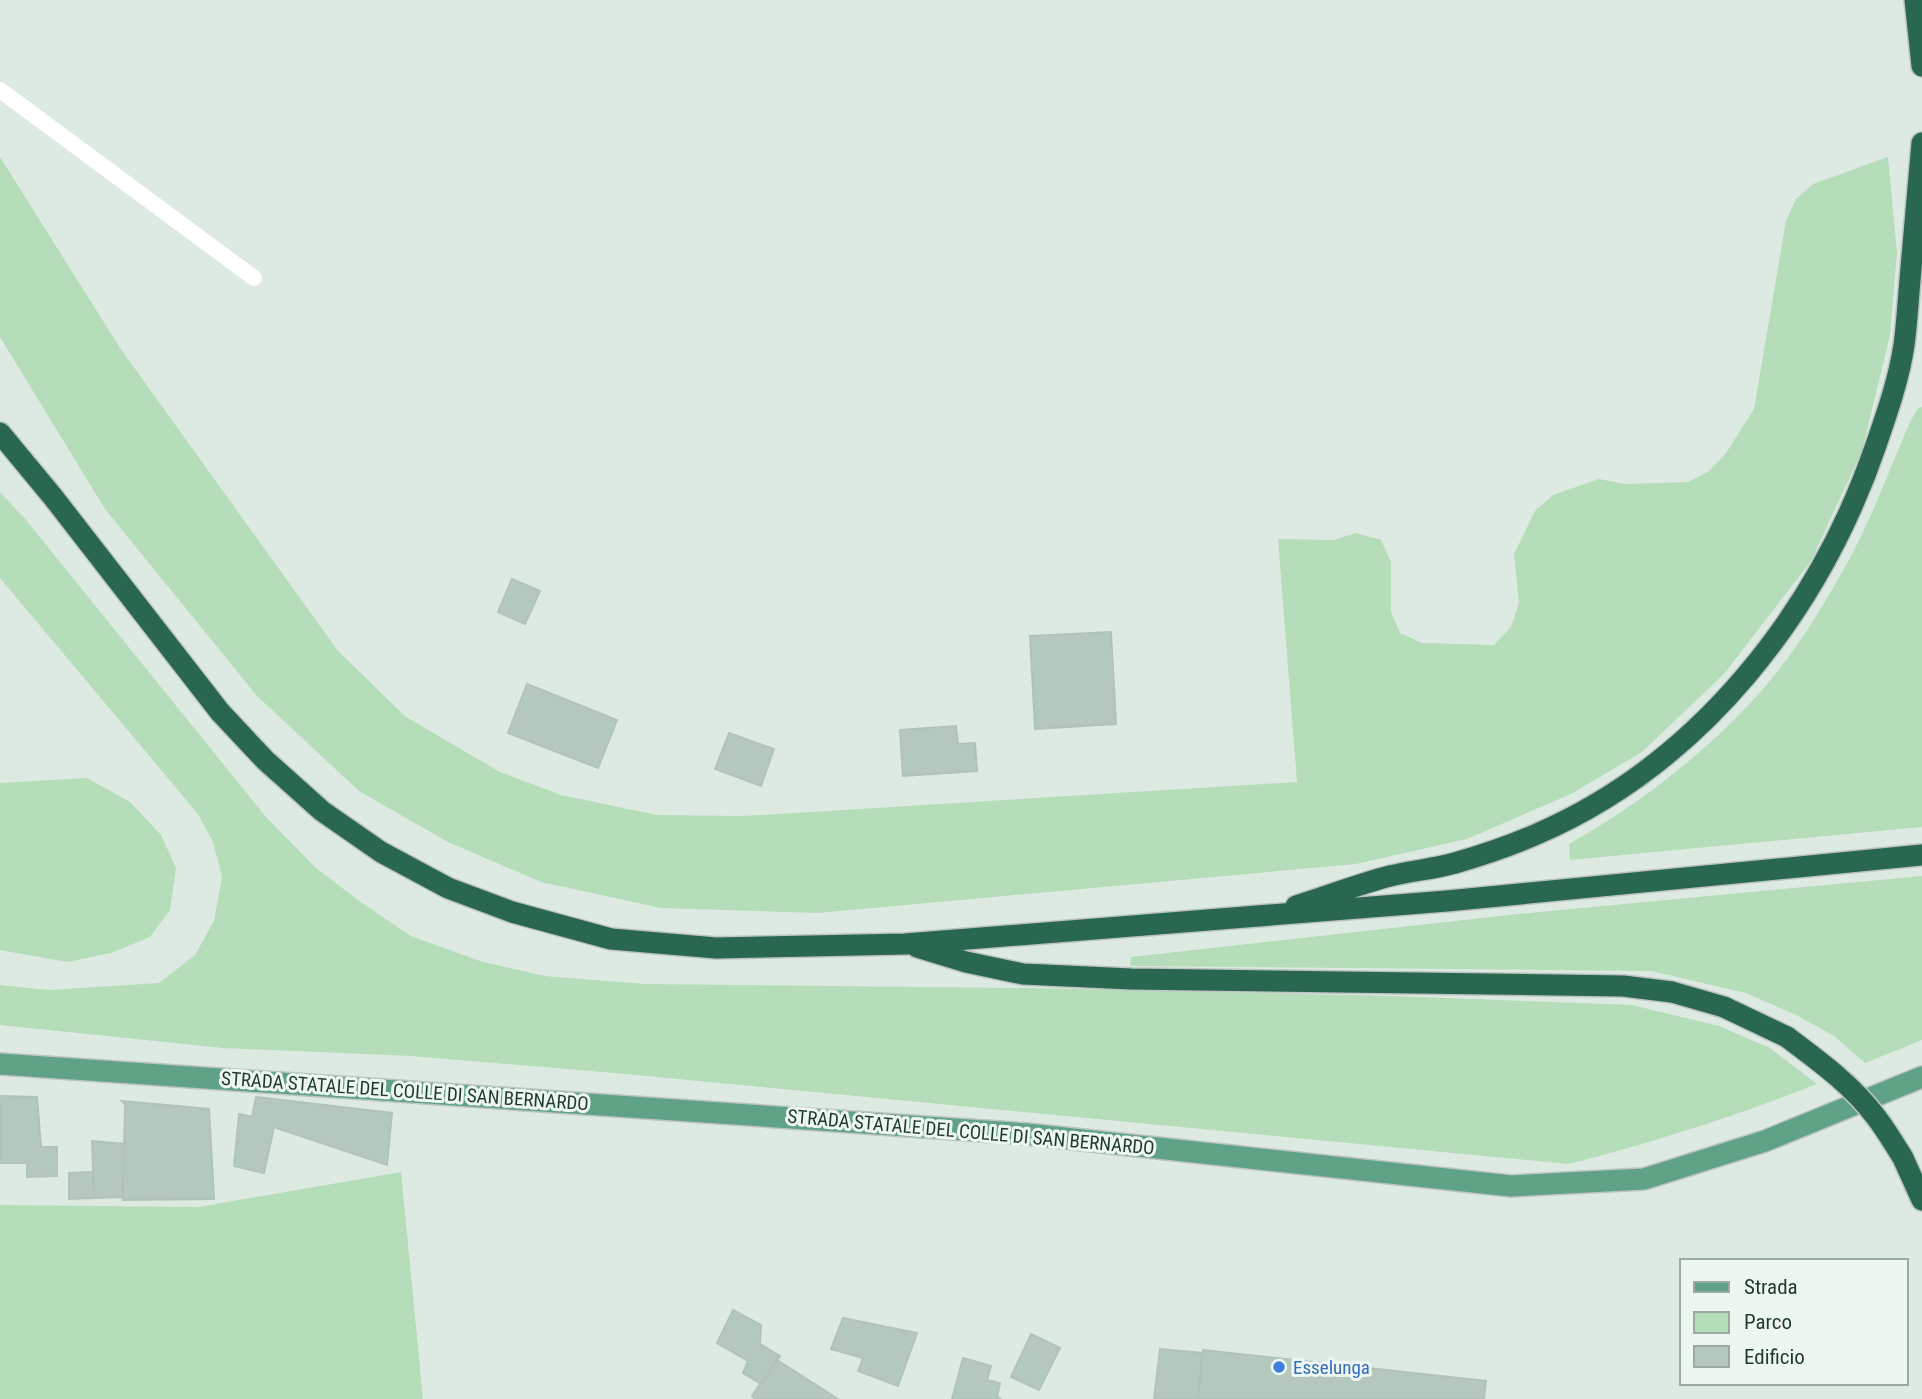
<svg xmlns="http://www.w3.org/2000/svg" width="1922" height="1399" viewBox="0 0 1922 1399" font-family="'Roboto Condensed',sans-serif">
<rect width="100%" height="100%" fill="#ddeae2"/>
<!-- green -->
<path fill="#b5ddb9" d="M0,157L120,348L338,651L406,717L500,772L561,795L657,815L744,816L1297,782L1278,539L1334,540L1356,533L1381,540L1391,562V612L1400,633L1422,643L1494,645L1511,627L1519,603L1514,554L1535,511L1553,495L1599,479L1625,484L1688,482L1709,471L1726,453L1754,409L1786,221L1796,199L1813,184L1888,157L1897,253L1890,335L1862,451L1811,561L1724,674L1642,752L1571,794L1467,839L1356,864L818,913L661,908L541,882L448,842L359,791L257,696L105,509L0,337Z
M1922,407V827L1570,860L1569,844C1643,803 1725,738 1778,671C1806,635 1830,595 1852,554C1874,512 1891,466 1910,422L1918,408Z
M0,492L26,520L266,817L316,868L362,903L411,936L480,961L544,976L645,984L1029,988L1394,996L1632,1005L1719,1026L1770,1048L1817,1084C1736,1116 1654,1142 1569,1164L615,1073L411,1056L223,1048L0,1025V985L49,990L159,983L195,955L214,921L222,877L213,842L198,814L0,578Z
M87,778L130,802L161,835L176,868L170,910L150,937L111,953L67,962L0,950V783Z
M1922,876V1040L1865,1063L1834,1036L1796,1015L1746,993L1651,971L1130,966L1131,957L1518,914Z
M401,1172L423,1399H0V1205L199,1207Z"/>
<!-- building -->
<path fill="#b5c8bd" stroke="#b0c4b8" stroke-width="2" d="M512,579L540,591L525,624L498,612Z
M1111,632L1116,724L1035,729L1030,636Z
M527,684L617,720L598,768L508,733Z
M956,726L958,744L975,743L977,771L903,776L900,730Z
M729,733L774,749L761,786L715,769Z
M0,1096L37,1097L41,1147H57V1176L27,1177V1163H0Z
M256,1097L392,1113L387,1165L274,1127L264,1173L234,1166L239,1114L252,1117Z
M122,1101L209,1109L214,1199L123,1200L125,1104Z
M92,1141L124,1144L122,1197L94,1198Z
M93,1172L94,1198L69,1199V1173Z
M733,1310L761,1325L760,1344L780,1356L761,1384L743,1373L748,1361L717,1343Z
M843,1318L917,1333L898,1386L858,1371L863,1358L831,1349Z
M1031,1334L1060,1348L1039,1390L1011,1377Z
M1160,1349L1202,1353L1198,1399H1154Z
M1203,1350L1486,1381L1484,1399H1198Z
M963,1358L991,1366L987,1380L1000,1383L997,1397L1001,1399H952Z
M777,1360L838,1399H755L752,1396Z"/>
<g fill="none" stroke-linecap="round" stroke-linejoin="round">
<defs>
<path id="primary" d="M0,1064L1027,1134L1511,1186L1644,1179L1765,1141L1922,1077"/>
<path id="motorway" d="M1915,0L1922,66
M0,433L53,497L220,712L265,760L322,811L381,852L448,888L512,912L611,939L716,948L905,944L1447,901L1922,855
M1296,906C1328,896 1359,884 1390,876C1411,871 1433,869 1455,863C1483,855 1510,846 1537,834C1701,763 1819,611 1876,445C1887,413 1899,379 1904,345C1907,324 1908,301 1910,280C1914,234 1918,189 1922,143
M917,947L966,962L1023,974L1131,979L1623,986L1672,992L1724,1007L1787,1037
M1903,1158L1922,1200"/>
</defs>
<!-- primary casing -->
<use href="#primary" stroke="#bcc4c0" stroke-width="24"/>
<!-- motorway casing -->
<use href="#motorway" stroke="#bcc4c0" stroke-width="24"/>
<!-- service -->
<path stroke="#fff" stroke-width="16" d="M0,90L254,278"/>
<!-- primary -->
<use href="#primary" stroke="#60a285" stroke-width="21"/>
<!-- motorway -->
<use href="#motorway" stroke="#296750" stroke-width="21"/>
<defs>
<path id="motorway-bridge" d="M1787,1037C1819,1061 1852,1085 1876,1117C1886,1130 1895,1145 1903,1158"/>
</defs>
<!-- motorway-bridge casing -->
<use href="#motorway-bridge" stroke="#bcc4c0" stroke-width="24" stroke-linecap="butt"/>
<!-- motorway-bridge -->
<use href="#motorway-bridge" stroke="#296750" stroke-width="21"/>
</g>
<!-- markers -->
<circle fill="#3f7fe0" stroke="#edf7f0" stroke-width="2.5" cx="1279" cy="1367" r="7"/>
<g text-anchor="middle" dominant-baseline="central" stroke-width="6" stroke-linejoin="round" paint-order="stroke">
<!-- street labels -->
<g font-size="19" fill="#1e3a2e" stroke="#edf7f0">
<text transform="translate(405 1091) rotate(4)">STRADA STATALE DEL COLLE DI SAN BERNARDO</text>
<text transform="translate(971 1132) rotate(5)">STRADA STATALE DEL COLLE DI SAN BERNARDO</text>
</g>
<!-- shop labels -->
<g font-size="19" fill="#366cbe" stroke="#edf7f0" text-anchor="start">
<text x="1293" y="1367">Esselunga</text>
</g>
</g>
<!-- legend -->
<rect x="1680" y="1259" width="228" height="126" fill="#edf7f0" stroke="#9aaba2" stroke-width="2"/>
<rect x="1694" y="1282" width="35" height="10" fill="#60a285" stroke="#9aaba2" stroke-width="2"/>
<text x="1744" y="1294" font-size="21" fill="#1e3a2e">Strada</text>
<rect x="1694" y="1312" width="35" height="21" fill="#b5ddb9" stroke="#9aaba2" stroke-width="2"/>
<text x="1744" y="1329" font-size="21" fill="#1e3a2e">Parco</text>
<rect x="1694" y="1346" width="35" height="21" fill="#b5c8bd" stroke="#9aaba2" stroke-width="2"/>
<text x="1744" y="1364" font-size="21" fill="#1e3a2e">Edificio</text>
</svg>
